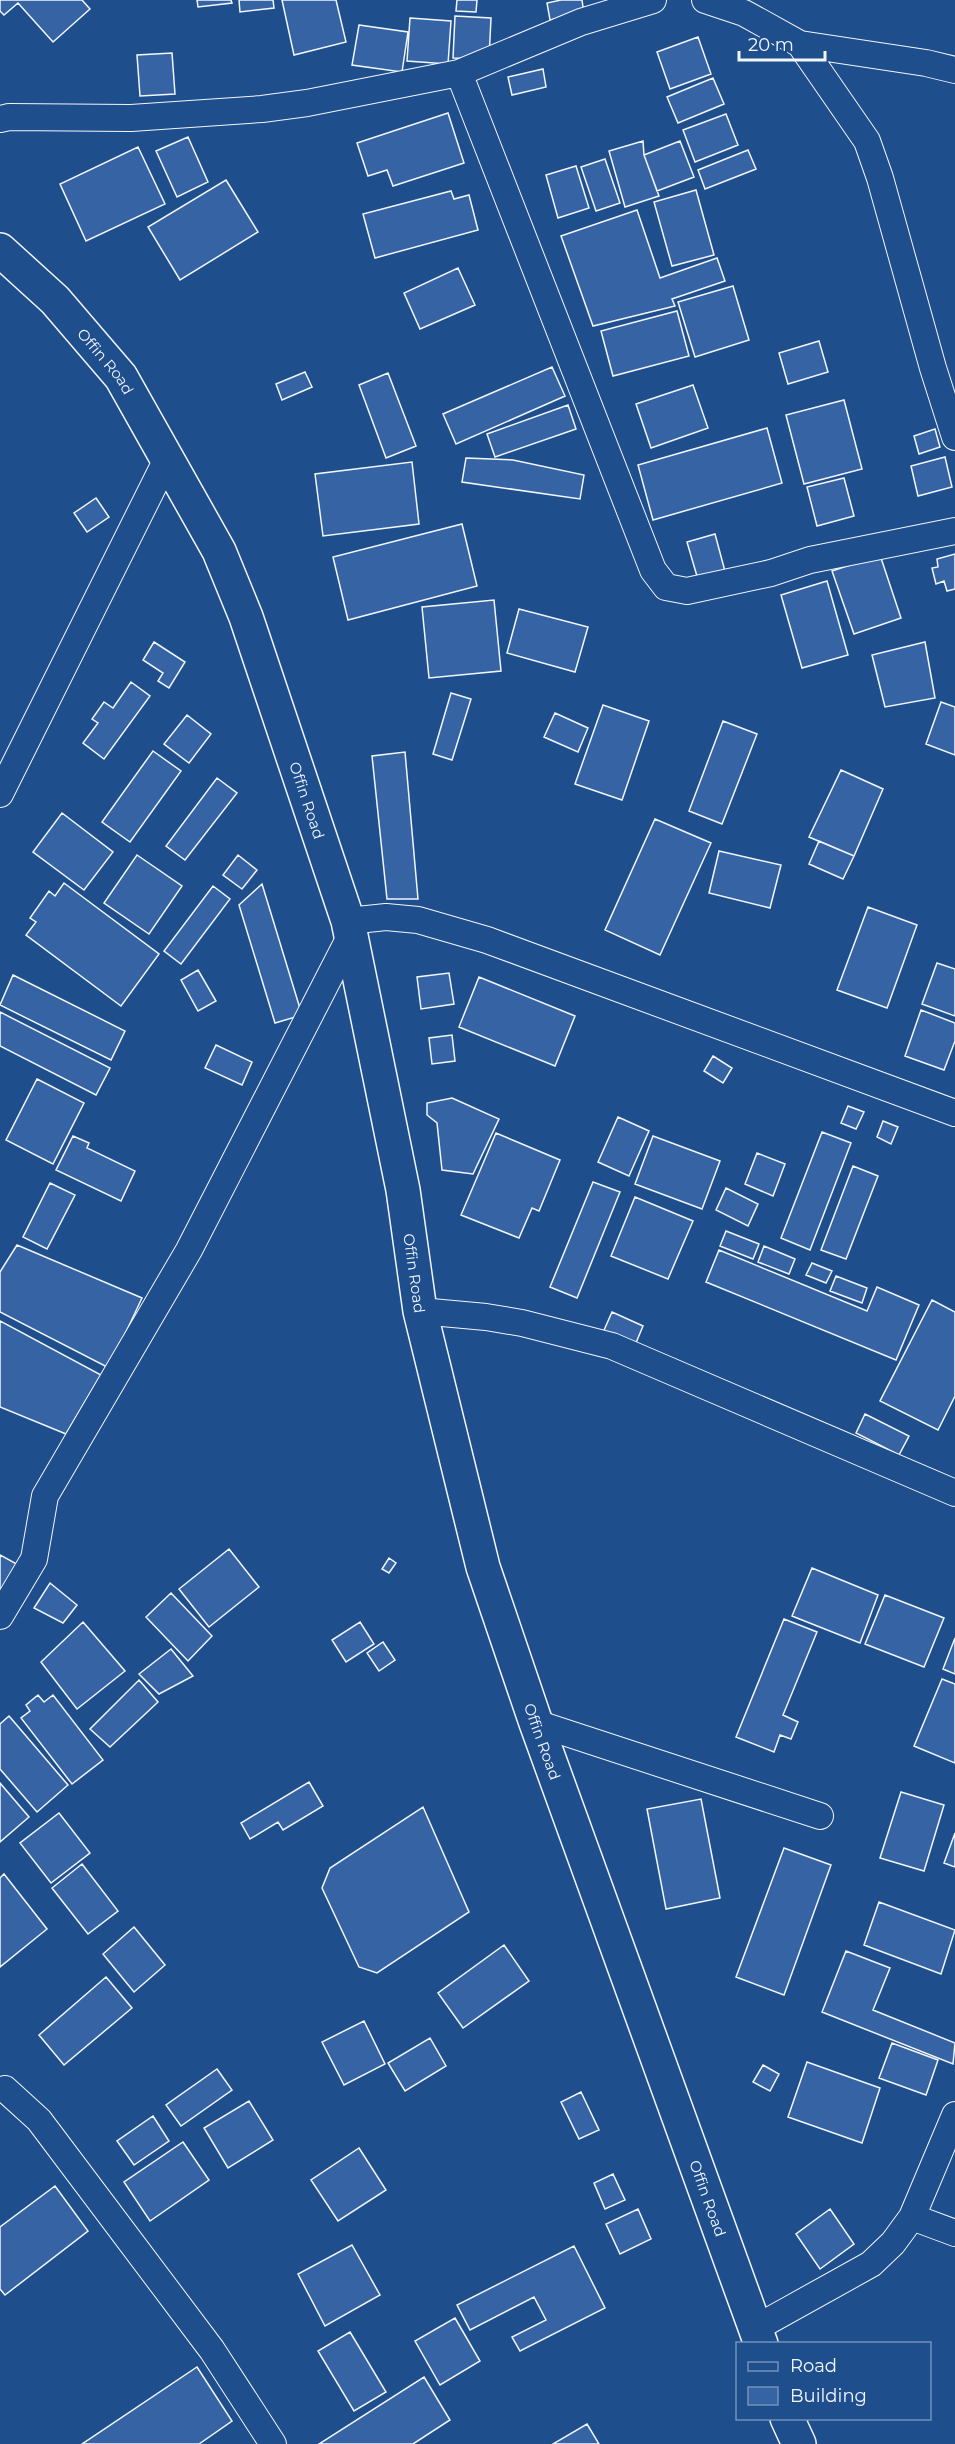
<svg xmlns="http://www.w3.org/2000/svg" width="955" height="2444" viewBox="0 0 955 2444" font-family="Montserrat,sans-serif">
<rect width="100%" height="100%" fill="#1f4e8c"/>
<!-- building -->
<path fill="#3563a3" stroke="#f2f6ff" stroke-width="1.5" d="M0,0H82L90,9L53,42L18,3L4,15L0,11Z
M197,0H231L232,3L198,7Z
M239,0H273L274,8L240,12Z
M282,0H336L346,42L294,55Z
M457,0H477L476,12L456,11Z
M561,0H582L584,14L550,20L547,3Z
M455,16L491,18L489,59L453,58Z
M410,18L451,21L448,64L407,61Z
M359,25L408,32L402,72L352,65Z
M698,37L711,74L670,89L657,52Z
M172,53L175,94L140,96L137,55Z
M543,69L546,87L512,95L508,77Z
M713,78L724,104L678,123L667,97Z
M448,113L464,163L393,186L387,170L368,176L357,143Z
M726,114L738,145L695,162L683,130Z
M188,137L208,182L177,197L156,151Z
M643,141L644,155L659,196L625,207L609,151Z
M680,141L694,177L657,191L644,155Z
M138,147L165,204L86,241L60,184Z
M748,150L756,169L705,189L698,170Z
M605,159L620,203L596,211L581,167Z
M576,166L589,208L558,218L546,175Z
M226,180L258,232L180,280L148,227Z
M696,190L714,255L672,266L654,202Z
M451,191L454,199L469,195L478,230L375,258L363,214Z
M637,210L660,278L717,258L725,281L672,299L675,306L593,326L561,236Z
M458,268L475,305L420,329L404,293Z
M733,286L749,340L695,357L678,302Z
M677,311L689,356L613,376L601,331Z
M819,341L828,372L788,384L779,353Z
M552,367L565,396L456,444L443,414Z
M305,372L312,387L282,400L276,384Z
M388,373L416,446L386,458L359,385Z
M693,385L708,428L651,448L636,404Z
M844,400L862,469L804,484L786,415Z
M568,405L576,429L495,457L487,434Z
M767,428L782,483L653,520L638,465Z
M935,429L940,447L919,454L914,436Z
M945,457L952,487L918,496L911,466Z
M466,458L513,460L584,475L580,499L462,482Z
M412,462L419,524L323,536L315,474Z
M844,478L854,516L817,526L807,487Z
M96,498L109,517L87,532L74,513Z
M462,524L477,586L348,620L333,557Z
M715,534L726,575L699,583L687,542Z
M955,554V589L947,591L944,581L936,584L932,568L938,567L937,559Z
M880,555L901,618L854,634L832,571Z
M827,581L848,655L802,668L781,595Z
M494,600L501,671L429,678L422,607Z
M519,609L588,627L575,672L507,653Z
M154,642L185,662L169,688L158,681L163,673L143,660Z
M925,642L935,698L885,707L872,655Z
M131,682L150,696L104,759L83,743L98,723L92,719L104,702L113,708Z
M451,693L471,699L452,760L433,754Z
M941,702L955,707V755L926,744Z
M603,705L649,721L622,800L575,784Z
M555,713L588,728L578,752L544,737Z
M187,715L211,734L189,763L164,744Z
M723,721L757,734L722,824L689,811Z
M153,751L181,771L130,842L102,822Z
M405,752L418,899H387L372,756Z
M841,770L883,789L854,856L809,837Z
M217,778L237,793L185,860L166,846Z
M62,813L113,852L84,890L33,852Z
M655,819L711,843L660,955L605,930Z
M819,841L854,856L843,879L809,864Z
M719,851L781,865L770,908L709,893Z
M137,855L182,886L149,934L104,903Z
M238,855L257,870L242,889L223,875Z
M64,883L159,954L121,1006L26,935L36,922L30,918L49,891L55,896Z
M262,884L302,1015L275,1023L239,905Z
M213,886L230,899L181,964L164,951Z
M868,907L917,925L887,1008L837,990Z
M937,963L955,969V1016L922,1004Z
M198,970L216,1001L198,1011L181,980Z
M449,973L454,1004L421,1009L417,977Z
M13,975L125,1031L111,1060L0,1005Z
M479,977L575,1016L555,1066L459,1027Z
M921,1010L955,1023V1041L944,1070L905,1056Z
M0,1012L110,1068L96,1095L0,1046Z
M452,1035L455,1061L432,1064L429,1038Z
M216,1045L252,1062L242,1085L205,1068Z
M713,1056L732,1068L723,1083L704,1071Z
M37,1079L84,1103L53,1164L6,1140Z
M452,1098L499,1119L473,1174L442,1170L437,1123L427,1115V1103Z
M848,1106L864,1112L856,1129L841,1123Z
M618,1117L649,1131L629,1176L598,1162Z
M883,1121L898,1127L891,1144L877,1137Z
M822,1132L851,1143L810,1250L781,1238Z
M496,1133L560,1160L539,1211L532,1208L519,1238L461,1215Z
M73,1136L89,1143L87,1148L135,1171L121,1201L56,1170Z
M653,1136L720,1161L702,1209L635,1184Z
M757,1153L785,1164L773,1196L745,1184Z
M853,1166L878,1176L846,1259L821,1250Z
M593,1182L620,1192L577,1298L550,1287Z
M50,1183L75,1195L47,1249L23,1237Z
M726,1188L758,1204L748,1226L716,1210Z
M635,1197L693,1221L668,1279L611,1256Z
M726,1231L759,1244L753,1259L720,1246Z
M17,1245L142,1298L109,1368L0,1312V1272Z
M764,1246L795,1259L789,1274L758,1262Z
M719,1250L867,1311L877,1287L919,1305L896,1360L706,1282Z
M812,1263L832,1271L826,1283L806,1275Z
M836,1276L867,1288L862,1303L830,1291Z
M932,1300L955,1312V1396L938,1430L880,1401Z
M612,1312L643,1326L633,1350L601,1337Z
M0,1321L101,1375L66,1434L0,1407Z
M865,1414L909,1436L899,1455L856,1433Z
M229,1549L259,1587L209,1627L179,1589Z
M0,1555L24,1568L0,1610Z
M389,1558L396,1563L389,1573L382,1569Z
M812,1568L878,1595L860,1643L792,1616Z
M50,1583L77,1605L63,1623L34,1608Z
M171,1593L212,1636L188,1661L146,1617Z
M885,1595L944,1618L924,1667L865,1644Z
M784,1619L817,1632L783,1715L798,1722L791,1739L780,1735L774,1752L736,1737Z
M83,1622L125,1671L77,1709L41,1662Z
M360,1622L374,1644L346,1662L332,1640Z
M955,1638V1674L943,1669Z
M383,1642L395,1660L379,1671L367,1653Z
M171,1649L193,1676L159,1694L139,1674Z
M942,1679L955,1684V1763L914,1746Z
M139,1680L158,1702L110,1747L90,1729Z
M38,1695L44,1702L53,1695L103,1760L72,1784L21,1718L30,1711L26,1705Z
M9,1716L68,1785L37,1812L0,1769V1724Z
M309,1782L323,1806L283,1830L278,1822L250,1839L241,1823Z
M0,1783L29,1817L0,1842Z
M901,1792L944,1805L924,1871L880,1858Z
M701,1799L720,1898L666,1909L647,1809Z
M423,1807L469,1912L377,1973L359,1967L322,1888L330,1868Z
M59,1813L90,1853L51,1883L20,1843Z
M955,1833V1867L944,1863Z
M784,1848L831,1865L784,1995L736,1977Z
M82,1864L118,1911L88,1934L52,1888Z
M4,1874L47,1929L0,1967V1878Z
M879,1902L955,1930L941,1974L864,1945Z
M134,1927L165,1965L134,1992L103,1954Z
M504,1945L529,1981L463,2028L438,1993Z
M846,1951L890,1968L873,2010L955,2043L953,2064L822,2012Z
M106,1977L132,2008L64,2065L39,2035Z
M364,2021L385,2064L344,2085L322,2042Z
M430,2038L446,2066L405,2091L388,2063Z
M892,2043L938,2060L926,2095L879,2078Z
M807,2062L880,2088L862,2143L788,2117Z
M763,2065L779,2074L770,2091L753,2082Z
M217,2069L232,2090L181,2126L166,2105Z
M581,2092L599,2130L579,2139L561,2102Z
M249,2101L273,2140L228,2168L204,2128Z
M153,2116L169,2141L134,2165L117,2141Z
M183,2142L209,2180L150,2221L124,2182Z
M359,2148L386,2190L338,2221L311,2180Z
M613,2174L625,2200L605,2209L594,2183Z
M55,2186L88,2231L5,2295L0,2289V2227Z
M638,2209L651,2239L620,2254L606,2224Z
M830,2209L854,2244L820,2269L796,2234Z
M352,2245L380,2295L325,2326L298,2274Z
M574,2246L605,2308L520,2351L512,2337L546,2320L534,2297L470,2330L457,2305Z
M455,2318L480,2361L440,2385L415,2341Z
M350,2332L386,2392L354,2411L318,2351Z
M197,2367L232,2421L199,2444H82Z
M424,2377L450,2420L413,2444H319Z
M587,2424L599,2444H553Z"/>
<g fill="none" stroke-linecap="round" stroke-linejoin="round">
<defs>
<path id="street" d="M705,0L744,13L800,44L867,141L880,178L933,368L955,437
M800,44L926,63L955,70
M459,73L653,570L666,587L687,591L771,573L810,560L955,531
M0,119L9,117L131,118L262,109L307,103L459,73L581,22L653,0
M0,794L168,457
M348,921L386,917L418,920L487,940L955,1113
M420,1311L486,1317L522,1323L612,1346L955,1493
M0,1616L34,1559L45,1496L189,1250L351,935
M536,1723L820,1816
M5,2089L39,2120L212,2350L273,2444
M912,2217L955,2233
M756,2328L871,2264L893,2243L912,2217L955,2115"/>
<g id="secondary">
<path id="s1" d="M0,250L55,300L121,377L219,551L246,617L348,921L403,1190L420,1311L483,1567L536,1723L761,2344"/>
<path d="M787,2418L799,2444"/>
</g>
</defs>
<!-- street casing -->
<use href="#street" stroke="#f2f6ff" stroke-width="28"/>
<!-- secondary casing -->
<use href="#secondary" stroke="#f2f6ff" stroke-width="36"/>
<!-- street -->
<use href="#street" stroke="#1f4e8c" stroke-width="26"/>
<!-- secondary -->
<use href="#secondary" stroke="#1f4e8c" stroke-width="33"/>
</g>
<g text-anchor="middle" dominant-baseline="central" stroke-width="4.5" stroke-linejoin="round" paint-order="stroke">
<!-- street labels -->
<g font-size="15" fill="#f2f6ff" stroke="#1f4e8c">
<text stroke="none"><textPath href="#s1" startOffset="154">Offin Road</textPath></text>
<text stroke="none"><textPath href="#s1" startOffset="640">Offin Road</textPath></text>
<text stroke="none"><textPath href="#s1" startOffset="1126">Offin Road</textPath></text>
<text stroke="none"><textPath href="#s1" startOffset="1612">Offin Road</textPath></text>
<text stroke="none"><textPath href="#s1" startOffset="2098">Offin Road</textPath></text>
</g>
</g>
<!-- legend -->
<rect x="736" y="2342" width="195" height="78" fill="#1f4e8c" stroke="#7391ba" stroke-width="1.5"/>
<rect x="748" y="2362" width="30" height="9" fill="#1f4e8c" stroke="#7391ba" stroke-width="1.5"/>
<text x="790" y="2372" font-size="18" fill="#f2f6ff">Road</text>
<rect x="748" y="2387" width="30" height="18" fill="#3563a3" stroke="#7391ba" stroke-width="1.5"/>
<text x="790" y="2402" font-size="18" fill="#f2f6ff">Building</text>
<!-- scale -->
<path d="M739 51v9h86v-9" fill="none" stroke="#f2f6ff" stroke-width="3"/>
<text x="748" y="51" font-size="18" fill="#f2f6ff" stroke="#1f4e8c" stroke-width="4.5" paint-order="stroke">20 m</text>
</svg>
